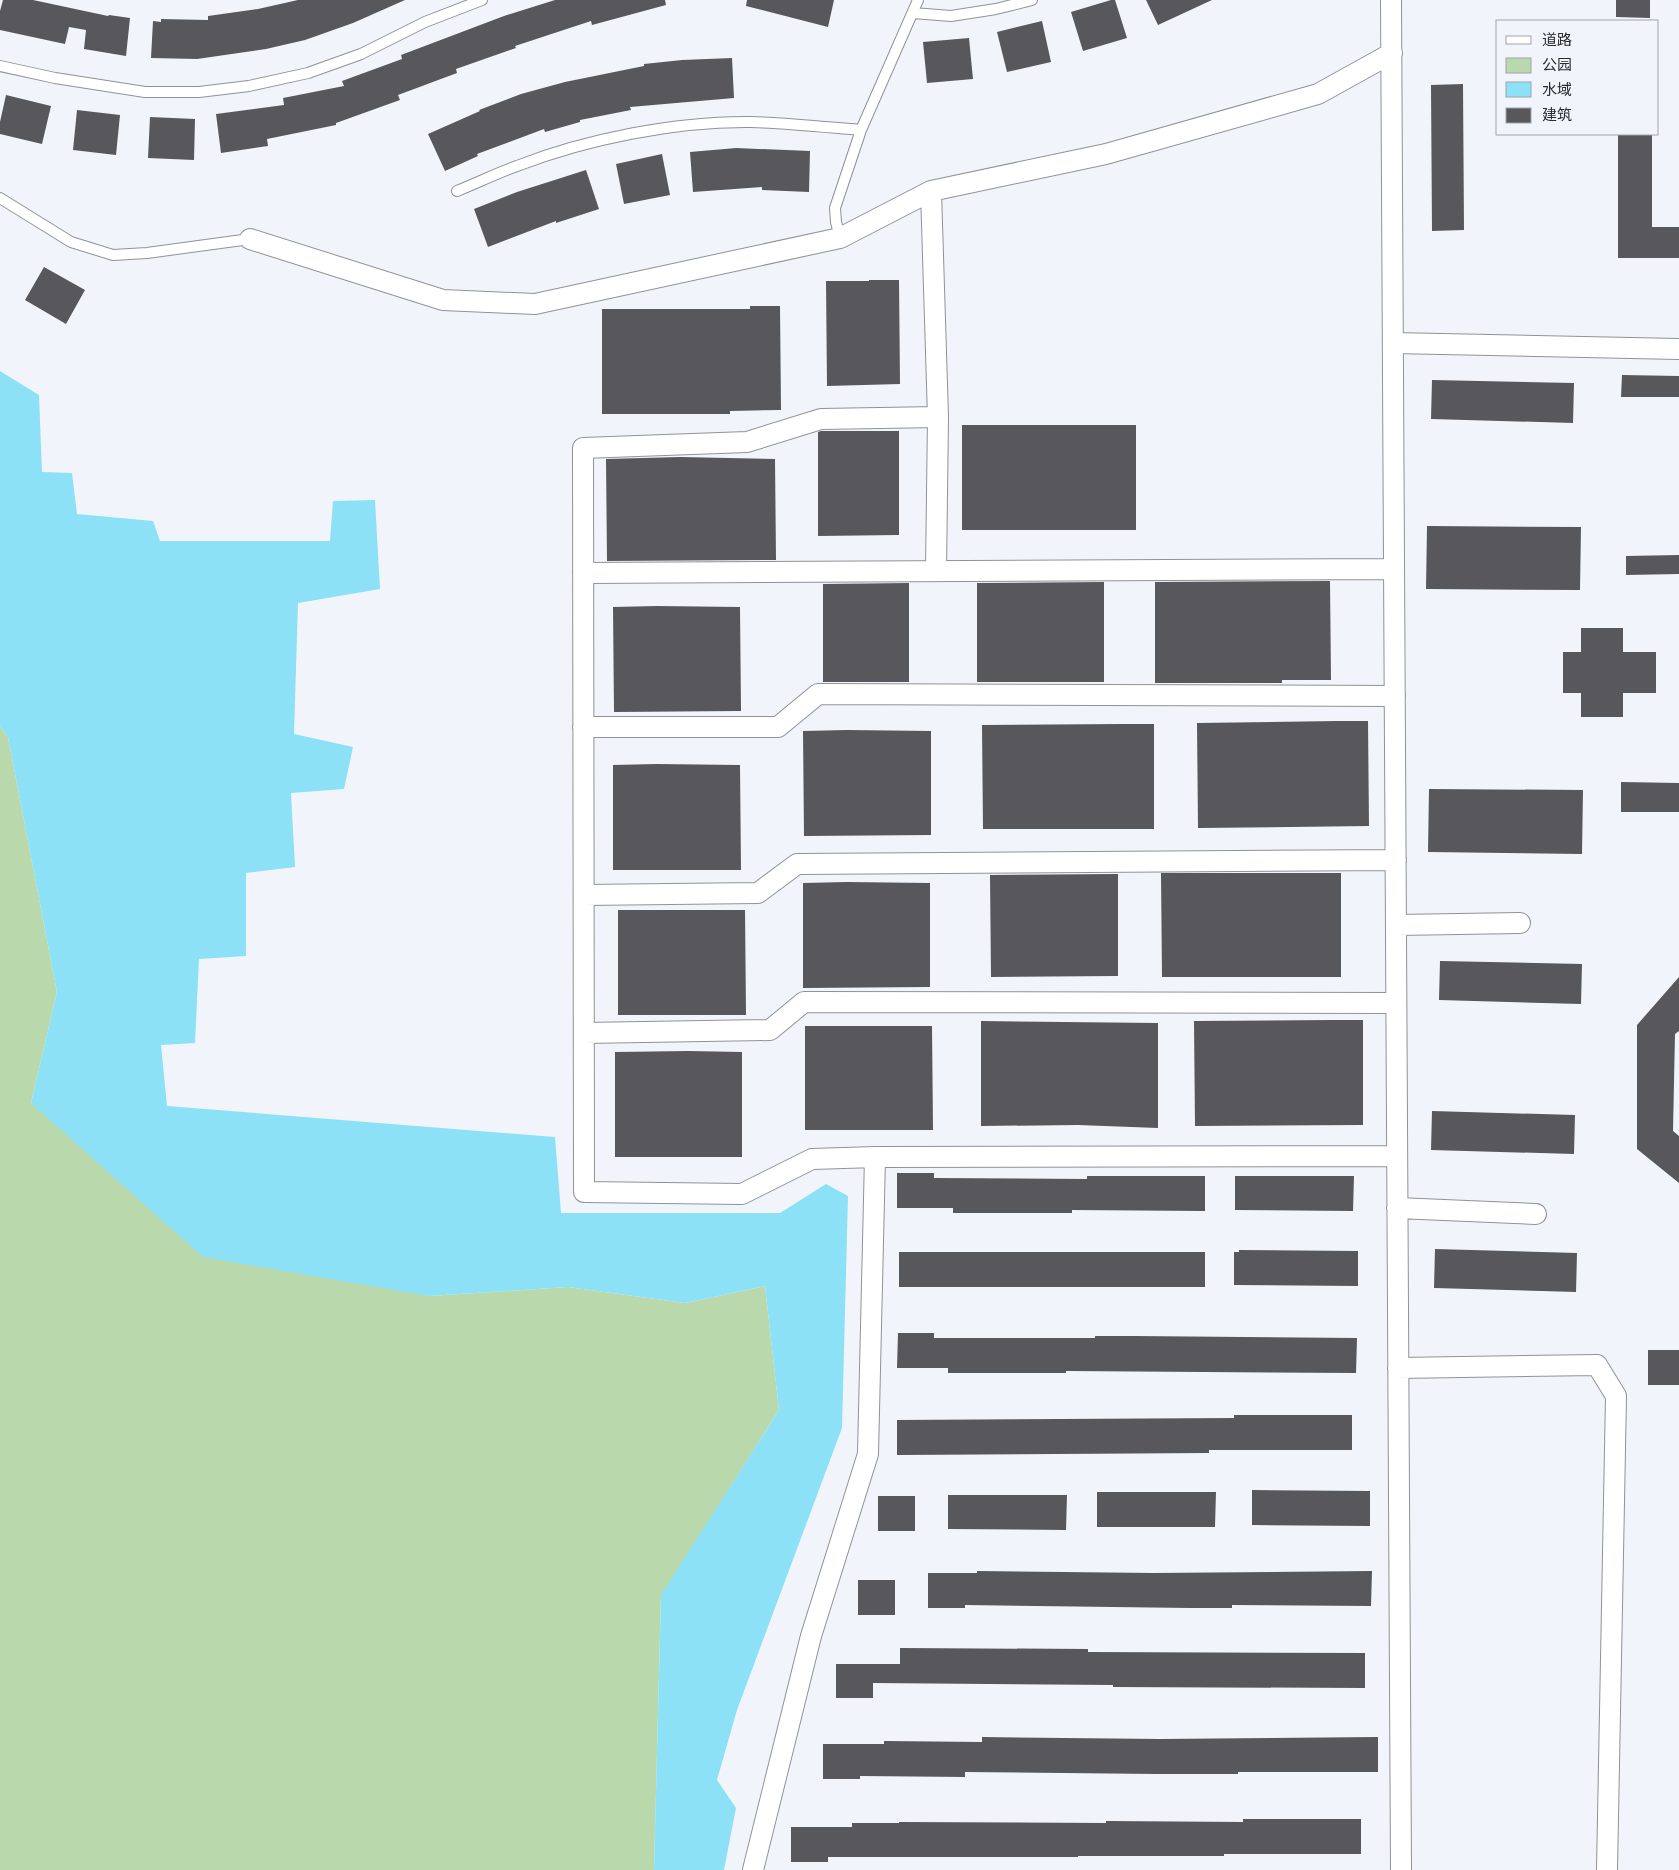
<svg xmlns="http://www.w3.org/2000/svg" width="1679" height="1870" viewBox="0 0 1679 1870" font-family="'Public Sans','Noto Sans SC',sans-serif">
<rect width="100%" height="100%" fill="#f1f5fb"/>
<!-- green -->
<path fill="#b9d9ad" d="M0,726L8,737L57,992L31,1103L429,1296L568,1287L685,1303L765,1286L779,1410L661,1596L654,1870H0Z"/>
<!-- water -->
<path fill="#8ce1f6" d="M0,371L39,395L42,472L72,473L77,514L153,521L160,541H330L333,501L375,500L380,589L298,603L294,734L353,747L344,789L291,793L295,867L246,873V956L199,959L195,1043L161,1045L167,1106L555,1137L561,1213H780L826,1184L848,1196L842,1428L737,1710L717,1780L736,1808L724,1870H654L661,1595L779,1410L765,1286L685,1303L568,1287L429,1296L203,1257L31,1103L57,992L8,737L0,726Z"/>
<!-- building -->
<path fill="#57575c" d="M3,0H33L108,16L109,15L130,18L126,56L84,49L86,30L69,27L65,44L0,30V11Z
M298,0H405L353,23L305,40L266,49L197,59L151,58L153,21L161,22V19L208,20V16L258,9Z
M555,0H665L666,5L592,25L591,21L515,46L516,48L456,69L457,73L398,95L400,100L336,123V125L267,139L268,146L221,153L216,114L284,105L283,98L344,86L342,81L402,59L401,55L504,16Z
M747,0H834L828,27L746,6Z
M1111,0H1115L1127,38L1083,51L1071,12Z
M1146,0H1212L1158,25Z
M1616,0H1650V18L1616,17Z
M1042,21L1051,62L1007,72L997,32Z
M969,38L973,79L927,83L923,42Z
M732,58L734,98L630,107L631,110L580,120V122L545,132L544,129L477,154L478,156L445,171L428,134L480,111L479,110L521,94L565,82L644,66V64L682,60Z
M1463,84L1464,230L1432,231L1431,85Z
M6,95L51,106L42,144L0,134V122Z
M77,110L120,115L116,155L73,150Z
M150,117L195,119L194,160L148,158Z
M1618,134H1652V227H1679V258H1618Z
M736,148L810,151L809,192L762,190V187L693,192L690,152Z
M662,154L670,195L624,204L616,164Z
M586,170L599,209L556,223V221L488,247L474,209L517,192Z
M44,267L85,290L66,324L25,300Z
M869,280H899L900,384L827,386L826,281H869Z
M750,306H780L781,410L730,411V414H602V309H750Z
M1622,375L1679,376V397H1621Z
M1432,380L1574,383L1573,423L1431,419Z
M962,425H1136V530H962Z
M821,431H899V535L818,536V432Z
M680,457L775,459L776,560L607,561L606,459Z
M1427,526L1581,527L1580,590L1426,589Z
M1679,555V574L1626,575V556Z
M1330,581L1331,680H1282V683H1155V582Z
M1104,582V682H977V583Z
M909,583V682H823V584Z
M657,606L740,607L741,711L614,712L613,607Z
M1581,628H1623V652H1656V693H1623V717H1581V693H1563V652H1581Z
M1338,721H1368L1369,826L1198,828L1197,723Z
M1124,724H1154V829H983L982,725Z
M847,730L931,731V835L804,836L803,731Z
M657,764L740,765L741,870H613V765Z
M1621,782L1679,783V812H1621Z
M1429,789L1583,790L1582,854L1428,852Z
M1161,873H1341V977H1162Z
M1118,874V976L991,977L990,875Z
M847,882L930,883V987L803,988V883Z
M618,910H745L746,1015H618Z
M1440,961L1582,964L1581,1004L1439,1000Z
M1679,977V1031L1675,1034L1673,1131L1679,1136V1183L1637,1149V1025Z
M1333,1020H1363V1125L1195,1126L1194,1021Z
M981,1021L1158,1023V1128L1078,1125L981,1126Z
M805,1026H932L933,1130H805Z
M688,1051L742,1052V1157H615V1052Z
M1432,1111L1575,1115L1574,1154L1431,1150Z
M897,1173H934V1178L1087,1179V1176H1205V1211L1072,1210V1213H953V1208H897Z
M1235,1176H1354L1353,1211L1235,1210Z
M1435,1249L1577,1253L1576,1292L1434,1288Z
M1239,1250L1358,1251V1286L1234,1285V1252H1239Z
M899,1252H1205V1287H899Z
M898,1333H934V1338H1095V1336H1135L1357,1338L1356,1373L1066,1371V1373H948V1368H897Z
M1648,1350H1679V1385H1648Z
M1234,1415H1352V1450H1209V1453L897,1455V1420L1234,1418Z
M1252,1490L1370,1491V1526L1252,1525Z
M1097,1492H1216L1215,1527H1097Z
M948,1495H1067L1066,1530L948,1529Z
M878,1496H915V1531H878Z
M977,1571L1154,1573L1372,1571L1371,1606L1232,1605V1608H1190L965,1605V1608H928V1573H977Z
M858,1580H895V1615H858Z
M900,1648L1088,1649V1652L1365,1653V1688L1113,1687V1685L873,1683V1698H836V1664H900Z
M982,1737L1160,1739L1378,1737V1772H1238V1774H1156L965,1772V1777L860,1776V1779H823V1744H884V1741L982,1742Z
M1243,1819H1361V1854H1224V1856H1078V1857H828V1862H791V1827H852V1823H899V1822L1106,1823V1821L1243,1822Z"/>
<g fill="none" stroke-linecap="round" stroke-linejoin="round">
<defs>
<path id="lane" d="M913,13L951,16L996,9L1032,0
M0,66L55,78L145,92H199L249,86L308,73L361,54L425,22L482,0
M457,191C477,183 497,173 517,166C586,139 677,121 751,122C788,123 825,127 861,130
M0,198L71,242L113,255L147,253L250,239
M840,238L836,222L835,208L861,130L918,0"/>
<path id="street" d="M1391,0L1401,1870
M250,239L443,300L535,304L840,238L931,191
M1393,343L1679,349
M936,571L938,417
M583,573L1394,569
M583,727H778L818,694L1395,696
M584,895L758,893L797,864L1396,860
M1396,925L1520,923
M584,1033L770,1030L804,1002L1396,1003
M875,1157L1397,1156
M1397,1208L1536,1214
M1398,1368L1597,1365L1616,1396L1607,1870
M753,1870L811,1636L868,1454L875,1157L812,1159L742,1194L584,1192L583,448L747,442L821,419L938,417L931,191L1106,154L1318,94L1392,53"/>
</defs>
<!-- lane casing -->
<use href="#lane" stroke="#8f9298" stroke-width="12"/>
<!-- street casing -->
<use href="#street" stroke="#8f9298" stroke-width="22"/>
<!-- lane -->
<use href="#lane" stroke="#fff" stroke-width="10"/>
<!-- street -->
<use href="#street" stroke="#fff" stroke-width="20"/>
</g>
<!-- legend -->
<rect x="1496" y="20" width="162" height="115" fill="#f1f5fb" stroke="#a1a4a9"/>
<rect x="1506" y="36" width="25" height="8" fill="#ffffff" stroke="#a1a4a9"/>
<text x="1542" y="45" font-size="15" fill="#292b2d">道路</text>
<rect x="1506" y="58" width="25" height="15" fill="#b9d9ad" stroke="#a1a4a9"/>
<text x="1542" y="70" font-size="15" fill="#292b2d">公园</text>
<rect x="1506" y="82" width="25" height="15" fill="#8ce1f6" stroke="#a1a4a9"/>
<text x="1542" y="95" font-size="15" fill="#292b2d">水域</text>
<rect x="1506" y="108" width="25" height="15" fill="#57575c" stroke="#a1a4a9"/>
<text x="1542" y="120" font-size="15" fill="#292b2d">建筑</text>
</svg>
